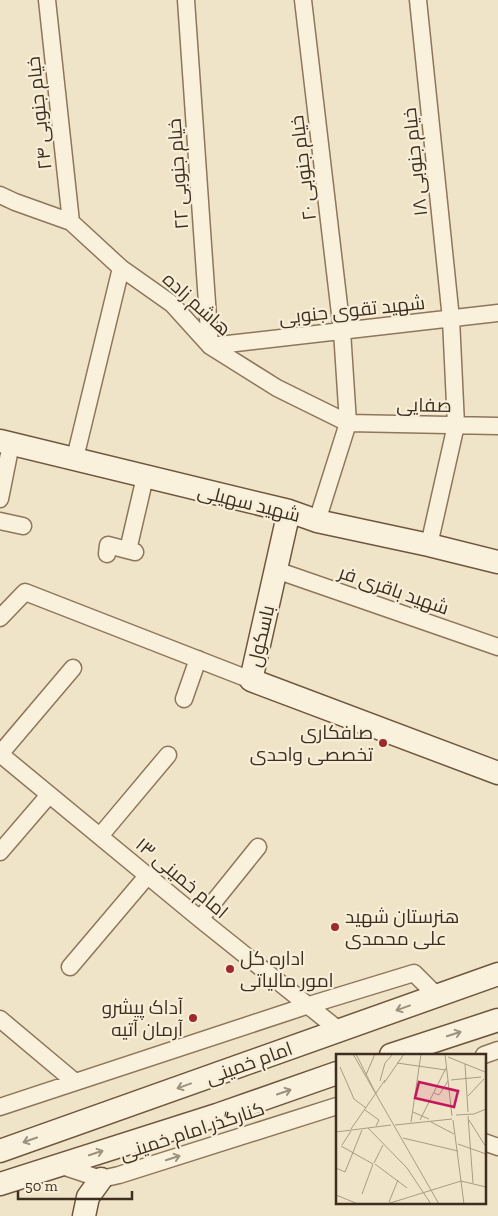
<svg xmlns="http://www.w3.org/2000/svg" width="498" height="1216" viewBox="0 0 498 1216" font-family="'Zilla Slab',Cairo,serif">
<rect width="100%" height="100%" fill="#f0e4c8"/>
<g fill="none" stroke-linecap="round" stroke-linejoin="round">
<defs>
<path id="street" d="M47,0L71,222
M186,0L210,346L498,313
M303,0L342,331L348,423L317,521
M418,0L451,319L456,425L429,545
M0,195L15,202L71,222L121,268L172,304L210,346L277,388L348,423L498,426
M75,458L121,268
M0,499L11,444
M0,521L23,526
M128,550L145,477
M107,554L108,545L135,552
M276,570L498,647
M0,618L25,592L251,680
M184,699L198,659
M0,754L200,919L340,1031
M0,754L73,668
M100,836L168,755
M0,852L49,795
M200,919L258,847
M70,967L148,875
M0,1019L75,1082
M484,1055L498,1050
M0,1107L306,1006L414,973L437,996
M484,1142L498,1147
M59,1165L101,1179L119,1175L337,1106"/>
<path id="secondary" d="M0,441L289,511L317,521L429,545L498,562
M289,511L251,680L498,773
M391,1055L498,1020
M0,1151L498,974
M0,1184L217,1115L337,1073
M84,1216L88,1197L101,1179"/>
</defs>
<!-- street casing -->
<use href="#street" stroke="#8d765c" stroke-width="19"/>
<!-- secondary casing -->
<use href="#secondary" stroke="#6f573f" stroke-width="25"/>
<!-- street -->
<use href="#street" stroke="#faf1dc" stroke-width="16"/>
<!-- secondary -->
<use href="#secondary" stroke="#faf1dc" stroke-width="22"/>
</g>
<!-- one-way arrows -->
<defs><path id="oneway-shaft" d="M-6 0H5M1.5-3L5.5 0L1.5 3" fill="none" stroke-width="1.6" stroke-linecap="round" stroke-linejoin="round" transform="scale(1.25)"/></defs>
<g stroke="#9c907e">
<use href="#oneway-shaft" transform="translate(403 1008) rotate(160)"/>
<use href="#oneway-shaft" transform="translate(454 1034) rotate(-18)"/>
<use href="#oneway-shaft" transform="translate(184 1086) rotate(160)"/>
<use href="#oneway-shaft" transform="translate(284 1092) rotate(-19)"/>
<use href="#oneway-shaft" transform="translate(30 1140) rotate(161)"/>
<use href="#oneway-shaft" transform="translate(96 1153) rotate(-18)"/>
<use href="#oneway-shaft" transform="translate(173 1158) rotate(-18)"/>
</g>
<!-- markers -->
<g fill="#9e2a2b" stroke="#f7eed8" stroke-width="2">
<circle cx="383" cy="743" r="5"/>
<circle cx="335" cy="927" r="5"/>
<circle cx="230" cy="969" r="5"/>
<circle cx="193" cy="1018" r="5"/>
</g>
<g text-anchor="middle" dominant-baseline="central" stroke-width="4.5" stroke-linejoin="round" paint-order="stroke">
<!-- street labels -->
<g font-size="19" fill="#3d2e20" stroke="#f7eed8">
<text transform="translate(39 113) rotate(-96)">خیام جنوبی ۲۴</text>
<text transform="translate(415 162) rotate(-96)">خیام جنوبی ۱۸</text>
<text transform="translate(303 168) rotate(-97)">خیام جنوبی ۲۰</text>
<text transform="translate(178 174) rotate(-94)">خیام جنوبی ۲۲</text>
<text transform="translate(197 304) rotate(42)">هاشم زاده</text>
<text transform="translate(352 310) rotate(-6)">شهید تقوی جنوبی</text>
<text transform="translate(424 405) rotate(1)">صفایی</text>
<text transform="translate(249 503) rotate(14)">شهید سهیلی</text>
<text transform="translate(394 590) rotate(19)">شهید باقری فر</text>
<text transform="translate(261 636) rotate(-77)">باسکول</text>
<text transform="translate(182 878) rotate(40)">امام خمینی ۱۳</text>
<text transform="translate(249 1063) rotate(-20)">امام خمینی</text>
<text transform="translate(192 1131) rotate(-18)">کنارگذر امام خمینی</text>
</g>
<!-- poi labels -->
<g font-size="19" fill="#3d2e20" stroke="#f7eed8" text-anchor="end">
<text x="373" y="732">صافکاری<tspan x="373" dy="22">تخصصی واحدی</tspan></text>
<text x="345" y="916" text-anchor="start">هنرستان شهید<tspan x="345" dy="22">علی محمدی</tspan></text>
<text x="240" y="958" text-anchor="start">اداره کل<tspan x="240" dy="22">امور مالیاتی</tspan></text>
<text x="183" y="1007">آداک پیشرو<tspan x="183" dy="22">آرمان آتیه</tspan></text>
</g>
</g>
<!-- overview -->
<g transform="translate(336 1054)">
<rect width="150" height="150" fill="#f0e4c8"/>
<path fill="none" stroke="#a89b85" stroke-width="1" d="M17,0L103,150M20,0L40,40M109,0L116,62M112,3L149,18M61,9L110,16M129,10L132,58M4,13L18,45L30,54M30,21L39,0M115,26L145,23M44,27L49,9L57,0M48,29L68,0M98,39L103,41L112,27M132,42L148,25M29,56L43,66L40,72M77,58L93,65M120,61L138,60L150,55M132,62L137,129M84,66L110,14M117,66L128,150M133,66L150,93M75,68L85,0M95,68L118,80M59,71L116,65M32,74L71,114L95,150M15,75L49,26M0,78L55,71M67,84L122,97M122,90L150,100M6,91L15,77M5,92L37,110M38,109L47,91M39,110L71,134M0,114L9,118L26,76M26,140L37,110M0,141L22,150M53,148L62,126M51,150L125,127L150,133"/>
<path fill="#c2185b" fill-opacity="0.15" stroke="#c2185b" stroke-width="2.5" d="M83,28L122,37L118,53L79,44Z"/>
<rect width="150" height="150" fill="none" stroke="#3d2e20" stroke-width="2.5"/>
</g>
<!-- scale -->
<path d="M18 1191v8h114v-8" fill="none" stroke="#3d2e20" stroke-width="2.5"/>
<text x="25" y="1191" font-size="15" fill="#3d2e20" stroke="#f7eed8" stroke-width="4" paint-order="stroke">50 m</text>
</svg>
